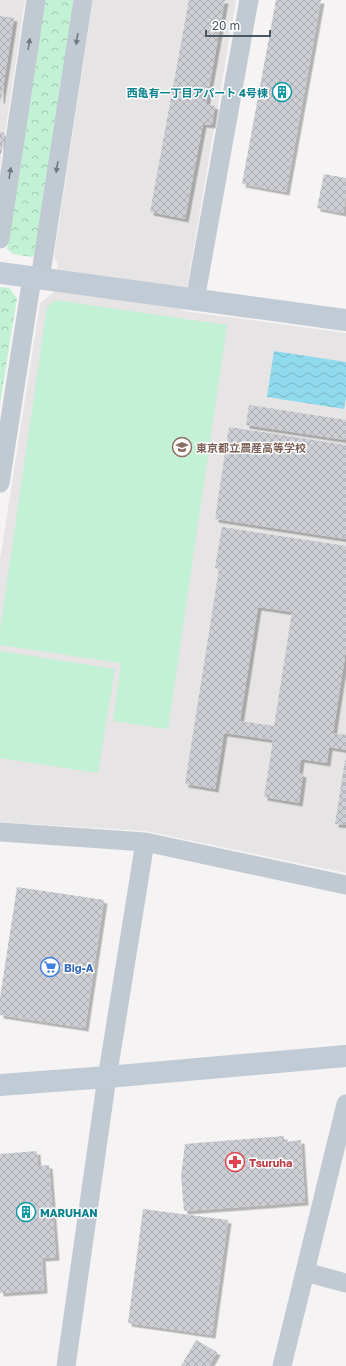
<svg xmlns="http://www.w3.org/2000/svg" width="346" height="1366" viewBox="0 0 346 1366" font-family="'Golos Text','Noto Sans JP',sans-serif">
<defs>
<pattern id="park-crowns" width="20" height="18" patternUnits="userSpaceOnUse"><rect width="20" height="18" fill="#c3f1d5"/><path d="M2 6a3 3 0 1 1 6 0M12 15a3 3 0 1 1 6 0" fill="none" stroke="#a0c6b0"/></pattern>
<pattern id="water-waves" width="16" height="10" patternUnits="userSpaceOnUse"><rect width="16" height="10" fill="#90daee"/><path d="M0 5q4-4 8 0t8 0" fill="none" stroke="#78b4c4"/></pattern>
<pattern id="building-cross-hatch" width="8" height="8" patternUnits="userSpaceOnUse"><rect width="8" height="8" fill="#cdcfd5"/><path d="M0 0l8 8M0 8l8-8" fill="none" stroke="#a8abb0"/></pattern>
<filter id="shadow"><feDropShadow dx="3.5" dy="3.5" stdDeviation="0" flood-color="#0004"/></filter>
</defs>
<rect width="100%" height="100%" fill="#f5f3f3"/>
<!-- education -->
<path fill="#e6e4e5" d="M0,0H25L0,166Z
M93,0H236L183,311L346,333V873L145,831L0,822V560L40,303L52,294L58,265L54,256Z"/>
<!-- grass -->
<path fill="#c3f1d5" d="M55,300L227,325L168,729L113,721L121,663L0,645V630L47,307Z
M0,651L115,669L98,773L0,758Z"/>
<!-- park -->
<path fill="url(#park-crowns)" d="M43,0H76L38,251L32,257L13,254L7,249Z
M0,287L9,288L17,298L0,404Z"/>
<!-- water -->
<path fill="url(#water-waves)" d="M274,351L346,362V398L344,409L267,397Z"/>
<!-- building -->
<path fill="url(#building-cross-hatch)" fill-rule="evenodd" filter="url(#shadow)" d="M189,0H225L206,104L215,106L212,125L203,124L185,219L150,212Z
M276,0H321L286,192L242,184Z
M0,16L14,18L1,101L0,100Z
M0,132L5,133L1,154H0Z
M324,174L346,178V196L343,213L317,208Z
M249,405L346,420V440L246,425Z
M229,427L346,445V539L215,519Z
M222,527L346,546V650L333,733L346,735V750L329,747L327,763L301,759L299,773L303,774L299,803L264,797L273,740L224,733L215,789L185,784L219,569L215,568ZM258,607L292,612L274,726L240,721Z
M345,760H346V825L335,824Z
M17,887L104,900L85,1028L0,1015V998Z
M284,1136V1142L301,1140L305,1202L184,1211L181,1176L185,1144Z
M37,1151L38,1166L49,1165L56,1257L42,1258L44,1290L0,1293V1154Z
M143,1209L228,1220L212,1335L128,1323Z
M196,1340L217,1352L209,1366H181Z"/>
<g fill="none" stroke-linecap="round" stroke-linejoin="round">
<!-- street -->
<path stroke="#c1cad2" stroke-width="19" d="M0,239L36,0
M40,279L83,0
M195,300L249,0
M0,483L32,278
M0,832L145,842L346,885
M305,1272L346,1283
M66,1366L105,1091L145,842
M282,1366L346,1104"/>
<!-- secondary -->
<path stroke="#c1cbd6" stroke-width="22" d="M0,273L346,320
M0,1085L107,1077L346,1056"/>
</g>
<!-- one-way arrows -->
<defs><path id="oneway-solid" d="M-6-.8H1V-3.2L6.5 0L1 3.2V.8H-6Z"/></defs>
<g fill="#6e7983">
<use href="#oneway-solid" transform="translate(77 39) rotate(99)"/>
<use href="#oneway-solid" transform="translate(29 44) rotate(-81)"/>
<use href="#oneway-solid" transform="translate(57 167) rotate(99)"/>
<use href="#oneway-solid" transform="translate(10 173) rotate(-81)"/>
</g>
<!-- icons -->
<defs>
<symbol id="building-ring" viewBox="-11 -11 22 22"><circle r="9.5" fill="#fff" stroke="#0f9aa8" stroke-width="1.5"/><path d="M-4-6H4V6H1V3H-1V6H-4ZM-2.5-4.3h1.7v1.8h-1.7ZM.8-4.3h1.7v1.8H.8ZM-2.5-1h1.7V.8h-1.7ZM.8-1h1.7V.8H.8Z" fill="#0f9aa8"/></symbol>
<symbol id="school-ring" viewBox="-11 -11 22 22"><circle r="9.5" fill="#fff" stroke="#8d6e63" stroke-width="1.5"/><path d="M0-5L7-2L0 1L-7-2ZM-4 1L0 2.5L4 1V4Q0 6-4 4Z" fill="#8d6e63"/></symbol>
<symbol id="supermarket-ring" viewBox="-11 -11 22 22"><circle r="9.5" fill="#fff" stroke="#3f7fe0" stroke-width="1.5"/><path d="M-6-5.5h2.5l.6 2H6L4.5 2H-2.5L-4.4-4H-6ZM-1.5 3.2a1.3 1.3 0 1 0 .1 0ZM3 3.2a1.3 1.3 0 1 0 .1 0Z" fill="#3f7fe0"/></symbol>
<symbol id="pharmacy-ring" viewBox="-11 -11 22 22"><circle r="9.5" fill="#fff" stroke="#e0444e" stroke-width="1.5"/><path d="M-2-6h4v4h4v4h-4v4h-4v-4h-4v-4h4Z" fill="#e0444e"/></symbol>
</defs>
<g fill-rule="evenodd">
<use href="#building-ring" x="271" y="81" width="22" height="22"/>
<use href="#school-ring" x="171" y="436" width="22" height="22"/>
<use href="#supermarket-ring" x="39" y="956" width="22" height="22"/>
<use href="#pharmacy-ring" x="224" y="1151" width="22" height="22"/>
<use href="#building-ring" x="15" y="1201" width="22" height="22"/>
</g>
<g text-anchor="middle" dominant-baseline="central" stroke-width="3" stroke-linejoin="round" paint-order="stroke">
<!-- culture labels -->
<g font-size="11" font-weight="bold" fill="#0d838f" stroke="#fff" text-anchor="end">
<text x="268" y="92">西亀有一丁目アパート 4号棟</text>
<text x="40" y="1212" text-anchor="start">MARUHAN</text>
</g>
<!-- education labels -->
<g font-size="11" font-weight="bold" fill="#785e54" stroke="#fff" text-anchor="start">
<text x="196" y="447">東京都立農産高等学校</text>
</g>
<!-- shop labels -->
<g font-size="11" font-weight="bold" fill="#366cbe" stroke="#fff" text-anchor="start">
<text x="64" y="967">Big-A</text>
</g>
<!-- health labels -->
<g font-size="11" font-weight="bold" fill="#be3a42" stroke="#fff" text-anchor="start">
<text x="249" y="1162">Tsuruha</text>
</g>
</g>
<!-- scale -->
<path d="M206 30v6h64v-6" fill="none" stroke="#4a5661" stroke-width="2"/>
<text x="212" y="30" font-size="12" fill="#4a5661" stroke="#ffffff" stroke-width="3" paint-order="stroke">20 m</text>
</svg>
